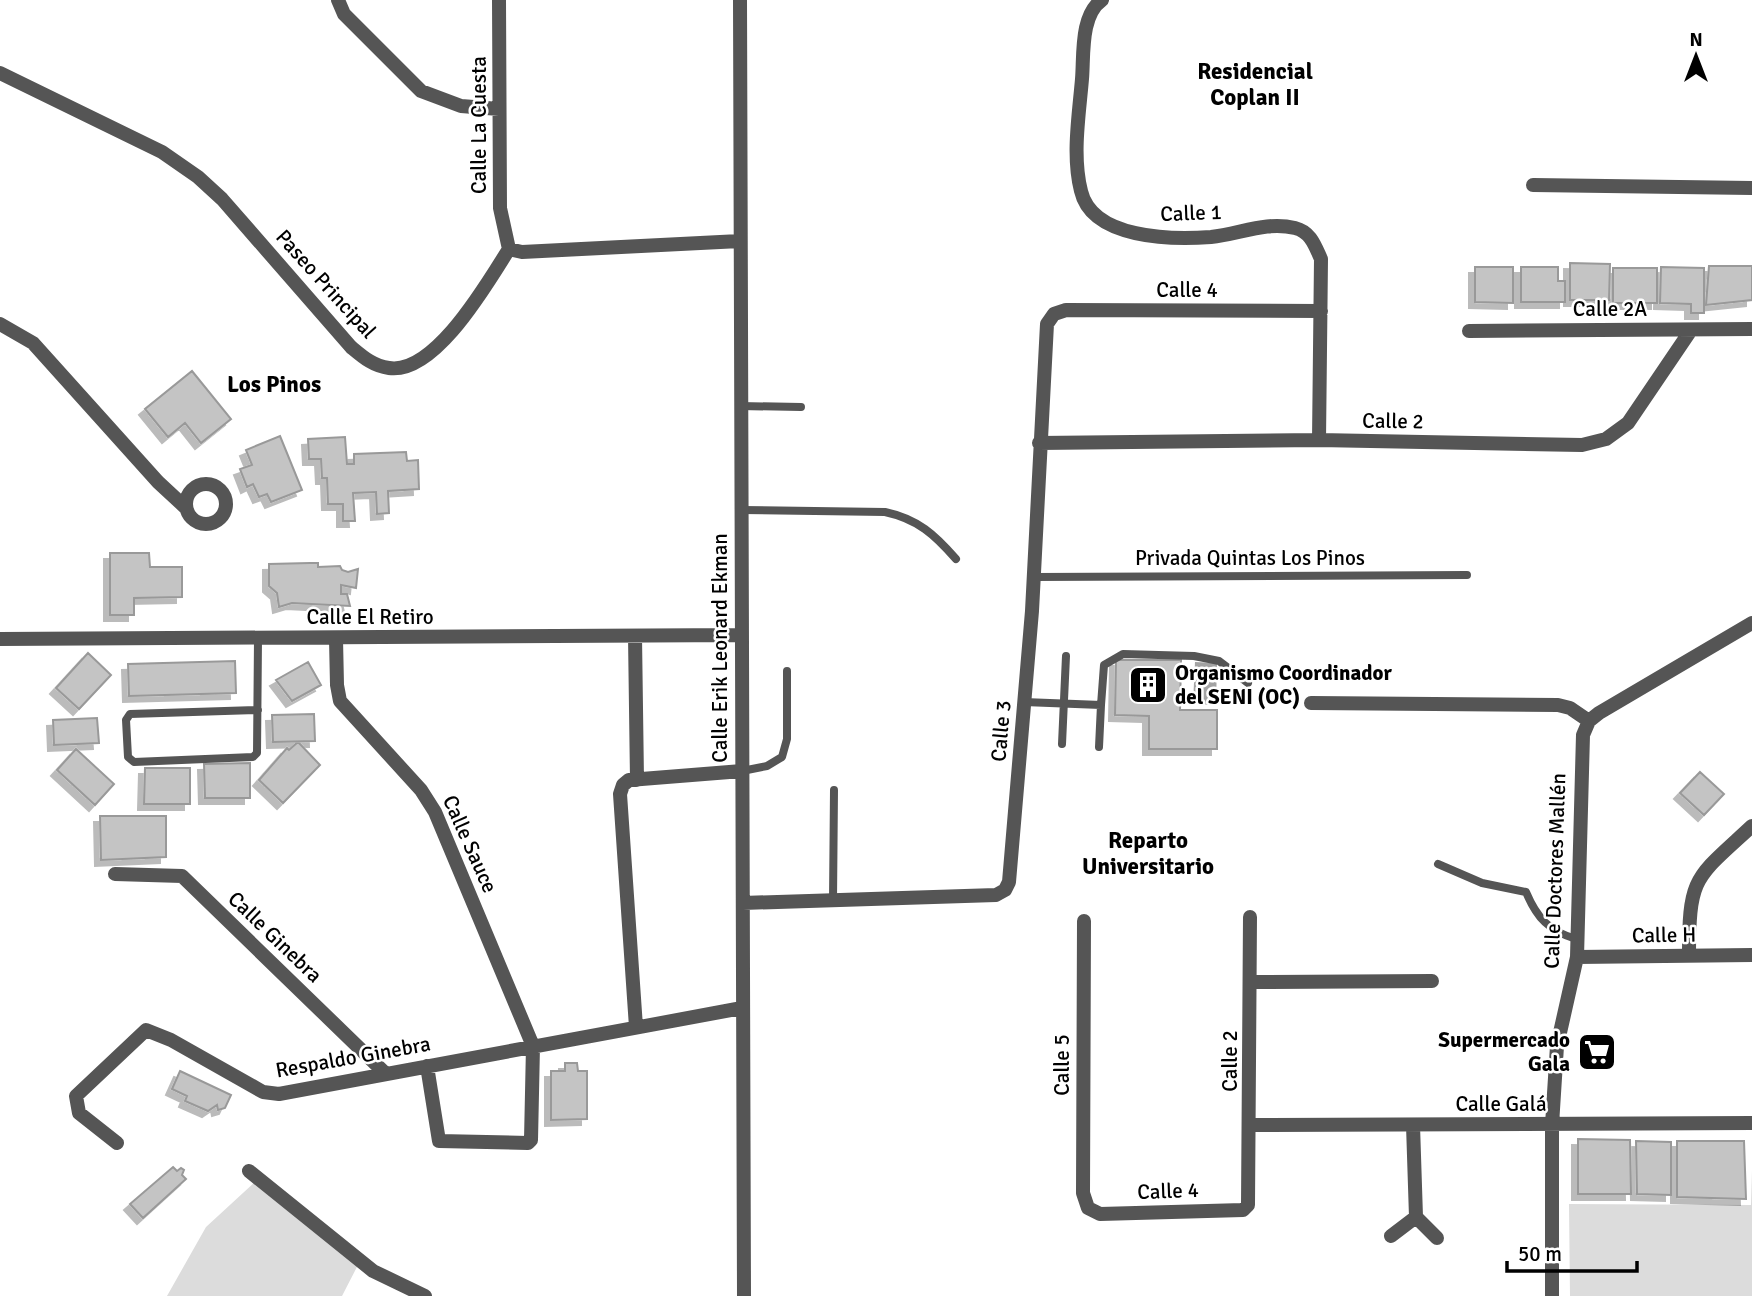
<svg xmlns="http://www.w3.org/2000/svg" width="1752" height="1296" viewBox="0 0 1752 1296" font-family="Signika,sans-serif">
<defs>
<filter id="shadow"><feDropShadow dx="-6" dy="6" stdDeviation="0" flood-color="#0004"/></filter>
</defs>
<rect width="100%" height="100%" fill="#fff"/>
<!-- green -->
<path fill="#dcdcdc" d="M1752,1170V1296H1570L1569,1204L1751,1205Z
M257,1180L359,1263L342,1296H167L206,1227Z"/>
<!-- water -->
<path fill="#a3a3a3" d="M1195,662L1217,663L1216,705L1193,704Z"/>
<!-- building -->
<path fill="#c4c4c4" stroke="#999" stroke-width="2" filter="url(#shadow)" d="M1570,263L1610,264L1609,300H1570Z
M1709,266H1752V300L1706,305Z
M1475,267H1513V303L1475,302Z
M1521,267H1558V281H1565V302H1521Z
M1661,267L1704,268V313H1691V304L1660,303Z
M1613,268H1657V303H1613Z
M192,371L231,419L201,443L185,423L168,437L145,409Z
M280,436L302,490L271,502L267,494L259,497L253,484L247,487L240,469L252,465L246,450Z
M345,437L347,464H354V454L406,452L407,461L418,460L419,489L388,491L389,513L377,514L376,492L353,493L355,521H343V504H328L327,478H322L321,459H309L308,439Z
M110,553H149L150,567H182V597L134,598V615H110Z
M310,563H318V567L340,566L342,570L348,572L358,569L356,588L341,585V594H347L350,606L292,603L279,607L277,593L269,586V564Z
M88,653L111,675L79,709L56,688Z
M1116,660H1181L1180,710H1217V749H1149V716L1115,715Z
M235,661L236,693L129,696L128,664Z
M308,662L321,685L292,701L276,680Z
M314,714L315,741L273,742L272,715Z
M97,718L99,743L54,745L53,720Z
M298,742L320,765L283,803L259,780L287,748L289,750Z
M76,749L114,784L95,805L57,770Z
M250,763V798H205L204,764Z
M145,768H190V804H144Z
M1700,772L1724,794L1704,815L1680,793Z
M100,816H166V857L101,860Z
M565,1063H577L578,1071H587V1119L551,1120V1071H565Z
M180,1071L231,1095L225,1108L218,1110L217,1105L208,1111L185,1101L187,1096L172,1089Z
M1578,1139L1630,1140L1631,1194H1578Z
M1636,1141L1671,1142V1195L1637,1194Z
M1677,1141H1744L1746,1199L1677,1197Z
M173,1167L177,1171L181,1168L184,1170L182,1175L186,1179L143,1218L130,1204Z"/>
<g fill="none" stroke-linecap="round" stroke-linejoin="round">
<!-- lane -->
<path stroke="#555" stroke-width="8" d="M740,406L801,407
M741,510L885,512C918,519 935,535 956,559
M1034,577L1467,575
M1024,702L1101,705L1104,665L1123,654L1194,656L1219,661L1248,683
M258,710L130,714L126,720L128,757L134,762L253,757L257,753L258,639
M1062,744L1066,656
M1099,747L1101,705
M742,771L767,766L782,757L787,739V671
M1438,864L1482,883L1526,892C1537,918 1549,931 1576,939
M833,900L834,790"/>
<!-- street -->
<path stroke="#555" stroke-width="14" d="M338,0L344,14L421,91L461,106L499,109
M499,0L500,208L509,249
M740,0L744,1296
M1102,0C1080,15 1084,56 1082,79C1079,115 1072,156 1081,191C1092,239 1172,240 1211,237C1240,234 1266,221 1295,228C1311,232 1315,246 1321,259L1319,440
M0,73L162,152L198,177L222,199L351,347C363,357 373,366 389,368C435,375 488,282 509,249L522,252L740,241
M1533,185L1752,188
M0,324L33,343L158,482L186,508
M1469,331L1752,329
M1039,443L1319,440L1582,445L1606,439L1628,423L1691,330
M186 504a20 20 0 1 1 40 0a20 20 0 1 1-40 0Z
M635,636L637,780
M0,639L741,635
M336,639L337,685L340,701L421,790L435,812L533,1046L531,1140L528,1143L439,1141L427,1066
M1311,703L1558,705L1570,708L1589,721
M115,874L182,876L386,1074
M743,903L996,895L1005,890L1009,882L1032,611L1047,324L1054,314L1066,310L1321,311
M1084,921L1083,1193L1088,1208L1100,1214L1243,1210L1248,1205L1250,917
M1689,956C1689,875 1695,879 1752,826
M1577,957L1752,955
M1250,982L1432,981
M636,1027L620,794L623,785L629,780L742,771
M1251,1125L1752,1123
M1413,1125L1416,1217L1437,1238
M117,1143L79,1113L76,1096L146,1030L171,1040L263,1092L279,1094L742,1008
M249,1171L373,1271L425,1296
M1391,1236L1416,1217
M1552,1296V1125L1557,1046L1577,957L1583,735L1589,721L1599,713L1752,623"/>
</g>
<!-- icons -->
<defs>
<symbol id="building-square" viewBox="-11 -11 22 22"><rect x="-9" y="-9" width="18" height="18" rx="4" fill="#000" stroke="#fff"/><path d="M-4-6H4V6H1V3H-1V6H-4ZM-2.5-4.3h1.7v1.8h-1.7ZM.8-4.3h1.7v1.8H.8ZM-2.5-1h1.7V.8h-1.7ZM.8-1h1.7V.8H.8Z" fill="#fff"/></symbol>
<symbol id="supermarket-square" viewBox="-11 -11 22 22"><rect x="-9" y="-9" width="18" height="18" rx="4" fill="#000" stroke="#fff"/><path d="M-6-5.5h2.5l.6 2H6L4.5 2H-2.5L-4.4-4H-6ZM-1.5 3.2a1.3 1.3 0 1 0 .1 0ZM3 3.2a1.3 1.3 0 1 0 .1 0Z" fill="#fff"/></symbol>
</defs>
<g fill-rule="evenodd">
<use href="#building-square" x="1126" y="663" width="44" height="44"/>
<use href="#supermarket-square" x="1575" y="1030" width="44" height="44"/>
</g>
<g text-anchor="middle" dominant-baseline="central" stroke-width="5" stroke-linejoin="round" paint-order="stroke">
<!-- street labels -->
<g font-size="21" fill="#000" stroke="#fff">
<text transform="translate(479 125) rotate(-90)">Calle La Cuesta</text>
<text transform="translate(1191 213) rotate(-2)">Calle 1</text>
<text transform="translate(326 284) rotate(48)">Paseo Principal</text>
<text x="1187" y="290">Calle 4</text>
<text x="1610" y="309">Calle 2A</text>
<text transform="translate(1393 421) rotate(1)">Calle 2</text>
<text x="1250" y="558">Privada Quintas Los Pinos</text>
<text x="370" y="617">Calle El Retiro</text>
<text transform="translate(720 648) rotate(-90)">Calle Erik Leonard Ekman</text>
<text transform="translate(1001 731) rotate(-85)">Calle 3</text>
<text transform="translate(470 844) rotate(66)">Calle Sauce</text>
<text transform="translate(1555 871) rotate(-88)">Calle Doctores Mallén</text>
<text transform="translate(1664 935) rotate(-1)">Calle H</text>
<text transform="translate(275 937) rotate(44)">Calle Ginebra</text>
<text transform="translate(353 1057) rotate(-10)">Respaldo Ginebra</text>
<text transform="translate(1230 1061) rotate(-90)">Calle 2</text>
<text transform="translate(1062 1065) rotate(-90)">Calle 5</text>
<text x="1501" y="1104">Calle Galá</text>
<text transform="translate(1168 1191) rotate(-2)">Calle 4</text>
</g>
<!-- poi labels -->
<g font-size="21" font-weight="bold" fill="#000" stroke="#fff" text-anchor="start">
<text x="1175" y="673">Organismo Coordinador<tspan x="1175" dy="24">del SENI (OC)</tspan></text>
<text x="1570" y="1040" text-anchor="end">Supermercado<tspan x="1570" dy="24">Gala</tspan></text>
</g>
<!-- neighbourhood labels -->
<g font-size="23" font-weight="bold" fill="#000" stroke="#fff">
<text x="1255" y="71">Residencial<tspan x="1255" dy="26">Coplan II</tspan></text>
<text x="274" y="384">Los Pinos</text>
<text x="1148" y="840">Reparto<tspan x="1148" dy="26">Universitario</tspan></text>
</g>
</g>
<!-- north arrow -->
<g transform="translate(1696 56)" stroke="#ffffff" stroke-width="5" paint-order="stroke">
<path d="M0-5L12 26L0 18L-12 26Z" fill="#000000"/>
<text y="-10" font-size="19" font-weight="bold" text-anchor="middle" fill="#000000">N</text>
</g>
<!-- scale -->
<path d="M1507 1261v10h130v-10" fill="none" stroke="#000000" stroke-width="3.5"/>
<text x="1518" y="1261" font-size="21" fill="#000000" stroke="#ffffff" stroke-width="5" paint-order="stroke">50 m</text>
</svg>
